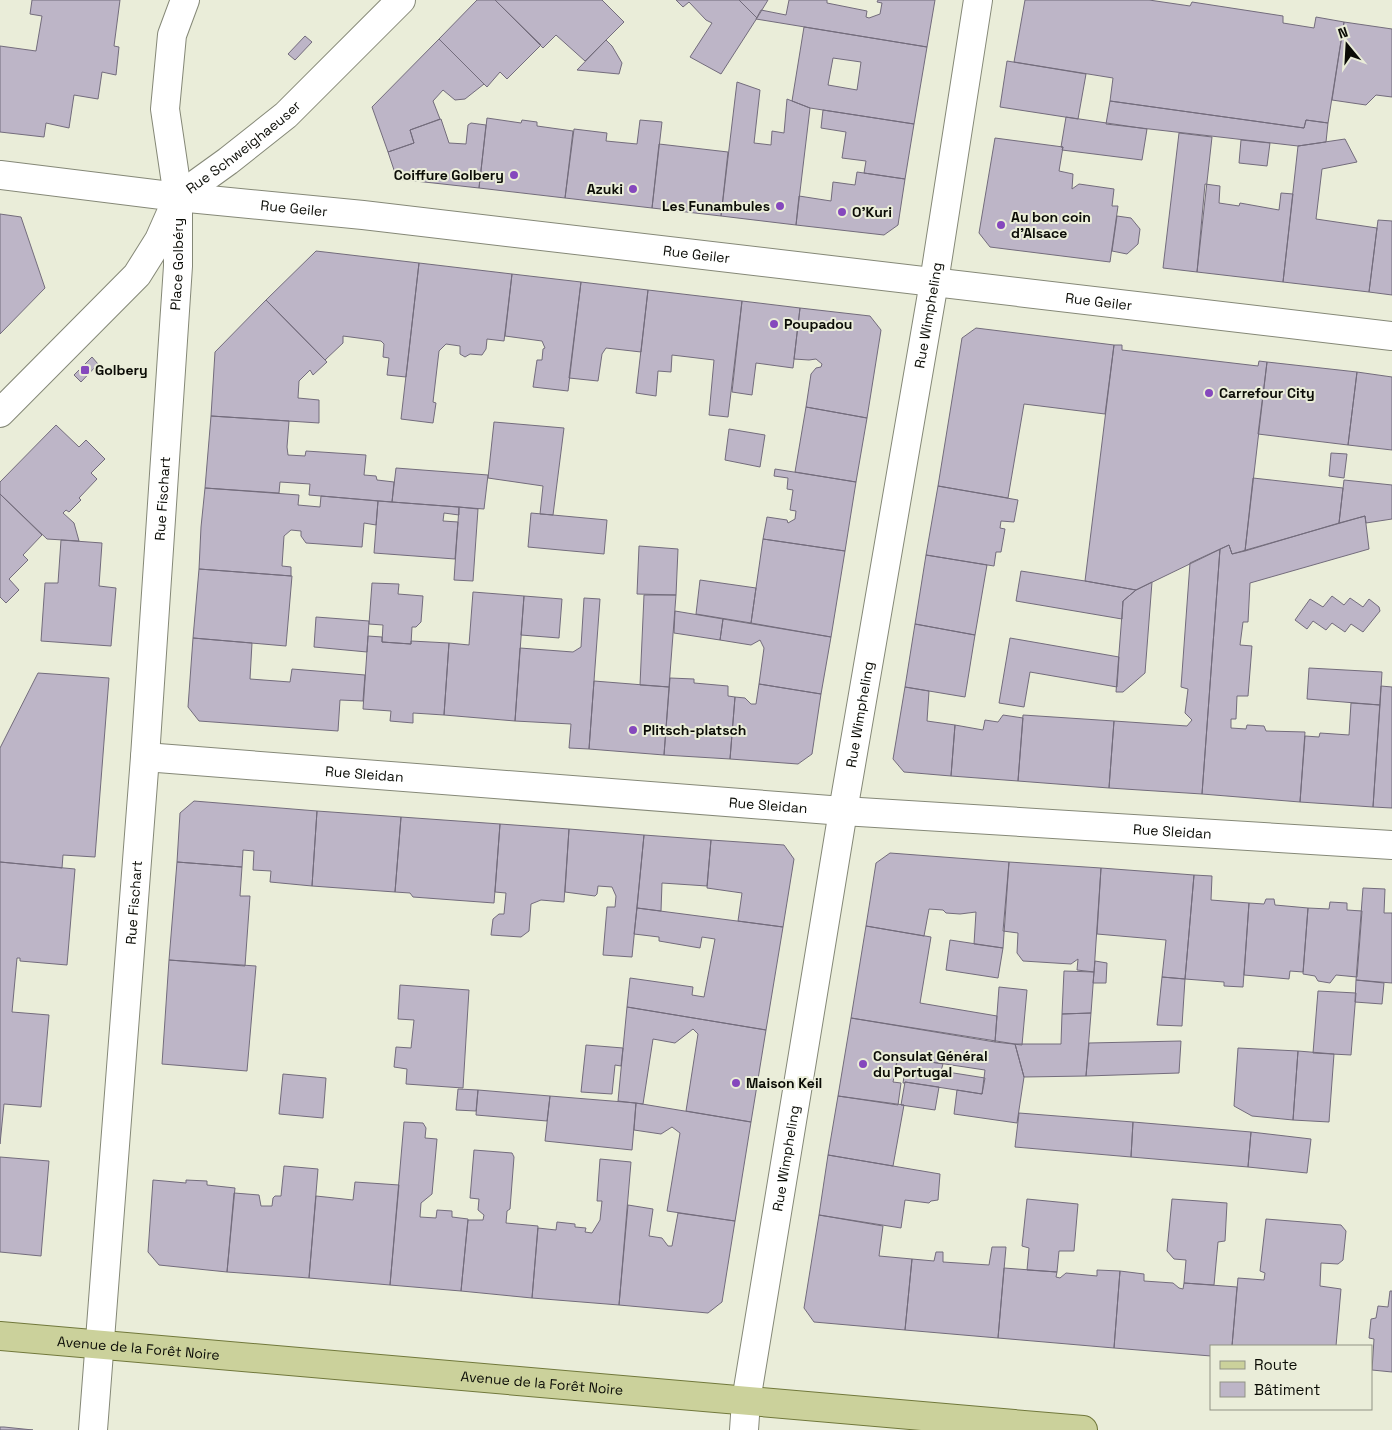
<svg xmlns="http://www.w3.org/2000/svg" width="1392" height="1430" viewBox="0 0 1392 1430" font-family="'Space Grotesk',sans-serif">
<rect width="100%" height="100%" fill="#eaedd9"/>
<!-- building -->
<path fill="#bdb5c7" stroke="#736c7c" fill-rule="evenodd" d="M32,0H120L114,46L119,47L116,75L102,72L98,99L74,95L69,128L46,123L44,137L0,132V46L36,51L42,16L30,14Z
M477,0H495L541,45L507,79L500,72L487,87L439,39Z
M495,0H602L624,22L585,61L556,35L543,48Z
M676,0H739L757,18L721,74L690,57L712,23L706,20L689,2L683,7Z
M739,0H768L757,18Z
M789,0H827V3L867,11L866,17L869,18L880,14L882,3L877,2L878,0H935L927,47L756,19L761,10L786,15Z
M1025,0H1149L1190,6L1192,2L1283,16V23L1314,28L1316,17L1344,22L1328,123L1306,120L1304,128L1110,101L1113,78L1014,62Z
M1344,22L1392,29V97L1376,95L1366,105L1332,100Z
M804,27L927,47L914,124L810,108L792,101ZM833,58L861,62L857,90L828,85Z
M305,36L312,42L295,60L288,54Z
M439,39L484,84L465,99L455,100L443,90L433,101L440,119L410,130L414,143L388,152L372,107Z
M606,40L612,46L622,63L619,74L577,70Z
M1007,61L1086,74L1078,119L1000,107Z
M737,82L760,90L754,143L771,145L772,131L784,133L787,99L810,108L796,225L721,216Z
M1110,101L1304,128L1306,120L1328,123L1326,142L1298,146L1106,124Z
M823,110L914,124L905,179L864,173L866,161L842,158L846,132L821,128Z
M1066,117L1147,129L1142,160L1062,150L1063,147H1061Z
M487,118L521,123L522,120L537,122V126L573,131L565,198L479,188Z
M441,119L449,143L466,144L468,125L471,123L486,125L479,188L397,179L388,152L414,143L410,130Z
M640,120L662,122L652,208L565,198L574,129L607,133L606,141L637,144Z
M1179,133L1212,137L1197,272L1163,268Z
M995,138L1063,147L1059,171L1073,174L1072,189L1079,184L1114,189L1112,206H1118L1110,262L990,247L979,233Z
M1345,139L1357,162L1322,169L1316,219L1377,228L1369,292L1283,282L1298,146Z
M1241,140L1270,143L1267,166L1239,163Z
M659,144L728,152L721,216L652,208Z
M857,172L905,179L898,225L884,235L796,225L799,196L831,201L833,182L855,185Z
M1205,184L1220,186L1219,203L1239,206L1240,203L1279,210L1281,193L1293,194L1283,282L1197,272Z
M0,214L21,217L45,288L0,334Z
M1117,216L1131,218L1140,229L1138,244L1127,254L1112,251Z
M1378,220L1392,221V295L1369,292Z
M316,251L419,263L406,377L387,375L389,358L383,357L384,344L381,341L343,336V343L325,360L266,300Z
M419,263L512,274L504,341L487,339L486,349L482,355L470,354L465,357L460,354V346L446,344L439,351L433,402L436,403L433,423L401,419Z
M512,274L581,282L568,391L533,387L537,360H542L543,349L545,348L542,341L505,336Z
M581,282L648,290L641,352L606,348L602,354L598,381L569,378Z
M648,290L742,301L728,417L709,415L714,360L672,355L671,372L658,371L656,396L636,393Z
M266,300L327,362L313,375L310,370L299,381L298,398L319,400V423L211,416L215,352Z
M742,301L800,308L793,368L756,363L752,395L732,392Z
M800,308L870,316L881,330L867,418L806,407L811,374L816,368L821,367L822,364L816,359L809,360L794,359Z
M976,328L1114,345L1105,414L1024,404L1008,498L938,486L962,338Z
M1114,345H1122V350L1258,366L1259,361L1267,362L1245,551L1232,554L1229,545L1136,590L1085,581Z
M92,357L98,364L81,382L74,375Z
M1267,362L1357,372L1348,445L1258,434Z
M1357,372L1392,377V450L1348,445Z
M806,407L867,418L856,482L795,472Z
M211,416L289,421L287,447L288,455L305,456L306,451L366,455L364,475L376,476L377,480L394,482L392,502L309,495L310,484L280,482L279,493L205,488Z
M494,422L564,428L553,515L540,514L543,486L488,478Z
M56,425L79,447L86,440L105,459L91,473L97,479L79,498L81,500L69,512L66,510L63,513L74,523L79,541L47,539L0,494V482Z
M729,429L765,435L760,467L725,460Z
M1331,453L1347,454L1344,478L1329,476Z
M396,468L488,475L484,509L392,502Z
M775,469L856,482L845,551L763,539L767,517L787,520L788,523L795,519L796,511L790,510L793,490L787,489L788,478L774,476Z
M1253,478L1343,488L1339,523L1245,551Z
M1344,480L1392,485V519L1366,523L1365,516L1339,523Z
M938,486L1018,500L1014,522L1001,521L1000,528L1005,529L1001,552H996L994,566L926,555Z
M205,488L299,495L298,505L320,507L321,496L378,501L376,525L364,523L362,547L306,543L301,536V531L291,530L284,536L282,566L291,567V576L199,569L201,527Z
M0,494L42,535L23,555L28,560L9,579L19,590L6,603L0,597Z
M378,501L459,507V515L444,513L443,521L458,522L455,559L374,553Z
M459,507L478,509L473,581L454,580Z
M531,513L607,520L604,554L528,547Z
M1365,516L1369,549L1250,583L1248,622H1243L1240,645L1252,646L1248,696H1237L1236,719H1231V728L1246,729L1247,725L1264,726L1266,731L1305,732L1300,802L1202,794L1220,549L1229,545L1232,554Z
M763,539L845,551L831,637L751,623Z
M61,540L102,543L99,586L116,588L111,646L41,641L45,583H58Z
M639,546L678,549L676,595L637,594Z
M1220,549L1202,794L1109,788L1114,721L1187,726L1192,720L1185,713L1188,689L1181,687L1190,563Z
M926,555L987,565L975,635L915,624Z
M199,569L292,576L286,646L193,638Z
M1021,571L1085,581L1136,590L1123,601L1122,619L1016,601Z
M700,580L756,588L751,623L696,614Z
M1152,582L1145,673L1123,692H1116L1123,601L1136,590Z
M372,583L399,584L398,594L423,596L421,622L416,627H412L411,644L382,642L383,625L369,624Z
M473,592L524,596L515,721L444,715L449,643L469,645Z
M644,595H676L669,687L640,685Z
M524,596L562,599L559,638L521,635Z
M1332,596L1344,605L1350,598L1363,607L1369,599L1379,607L1380,611L1363,632L1351,624L1345,632L1332,623L1326,630L1313,621L1307,629L1295,620L1310,599L1323,607Z
M584,598L600,599L589,749L569,748L571,724L515,721L520,648L573,652L581,647Z
M675,611L723,619L720,640L674,633Z
M316,617L369,621L367,652L314,647Z
M723,619L831,637L821,694L759,684L764,648L760,640L751,645L720,640Z
M915,624L975,635L965,697L905,687Z
M368,636L382,637V642L411,644V641L449,643L444,715L413,713V723L390,721L391,711L363,709Z
M193,638L252,643L250,679L290,682L292,669L365,675L363,701L340,700L338,731L199,721L188,707Z
M1010,638L1119,657L1117,687L1030,672L1024,707L999,703Z
M1309,668L1382,672L1380,705L1307,699Z
M38,673L109,678L95,857L63,855L62,868L0,862V748Z
M670,678L694,679V683L728,686V696L735,697L730,759L664,755Z
M594,681L669,687L664,755L589,749Z
M759,684L821,694L812,754L798,764L730,759L735,697L745,698L751,704H756Z
M1381,686L1392,687V808L1373,807Z
M905,687L929,691L927,721L955,725L951,776L904,772L893,759Z
M1351,703L1380,705L1373,807L1300,802L1305,736L1319,737L1320,733L1349,735Z
M1003,715L1023,718L1018,781L951,776L955,725L983,730L985,720L998,722Z
M1023,715L1114,721L1109,788L1018,781Z
M194,801L317,811L312,886L270,882L271,871L253,870L254,851L243,850L242,867L177,862L180,813Z
M317,811L401,817L395,892L312,886Z
M401,817L500,824L494,903L413,897L410,893L395,892Z
M500,824L569,829L564,902L541,900L531,904L529,931L521,937L491,935L493,919L499,914H504L506,893L495,892Z
M569,829L644,835L632,957L603,955L607,907H615L616,896L612,887L598,886L597,894L595,896L565,892Z
M644,835L711,840L707,886L662,883L661,911L637,908Z
M711,840L784,845L794,859L783,927L738,921L742,893L707,888Z
M890,853L1009,862L1003,948L974,944L976,912L960,914L946,913L943,910L929,909L924,936L866,926L876,863Z
M0,862L75,869L67,965L20,961V958H17L12,1012L49,1015L41,1107L4,1104L0,1144Z
M177,862L242,867L240,896H250L245,966L169,960Z
M1009,862L1101,868L1094,972L1077,970L1078,959L1071,964L1023,961L1017,953L1018,933L1003,931Z
M1101,868L1194,875L1185,979L1162,977L1166,940L1097,934Z
M1194,875L1212,876L1211,900L1249,903L1243,987L1224,986V982L1185,979Z
M1363,888L1385,889L1384,913H1392V983L1356,980Z
M1266,899H1274L1275,905L1308,908L1303,972L1290,971L1289,979L1244,975L1249,903L1264,904Z
M1330,902L1347,903V910L1362,911L1357,977L1336,975L1330,983L1318,981L1315,976L1303,974L1308,908L1329,909Z
M637,908L783,927L766,1030L627,1007L630,978L693,987L692,995L704,997L715,939L702,937L700,948L659,941V937L634,934Z
M866,926L931,937L920,1003L997,1016L995,1042L851,1018Z
M950,940L1003,948L998,978L946,970Z
M169,960L256,966L247,1071L162,1064Z
M1095,961L1107,963L1106,983H1093Z
M1064,971L1094,972L1091,1013L1062,1014Z
M1162,977L1185,979L1182,1026L1157,1025Z
M1356,980L1384,983L1382,1004L1355,1002Z
M400,985L469,990L463,1088L406,1084L407,1069L394,1067L396,1047L411,1048L414,1020L398,1019Z
M999,987L1027,990L1022,1045L995,1042Z
M1318,991L1356,993L1351,1055L1313,1053Z
M627,1007L766,1030L751,1122L686,1111L698,1034L693,1029L675,1043L653,1039L643,1104L618,1101Z
M1091,1013L1086,1076L1024,1077L1015,1044H1061L1062,1014Z
M851,1018L1015,1044L1024,1077L1017,1123L954,1114L957,1090L982,1094L985,1070L898,1057L893,1082L901,1083L898,1105L838,1096Z
M1181,1041L1179,1073L1086,1076L1089,1043Z
M586,1045L623,1048L621,1066L615,1065L612,1094L581,1092Z
M1238,1048L1298,1051L1293,1120L1252,1116L1234,1106Z
M1298,1051L1334,1054L1329,1122L1293,1120Z
M898,1057L943,1064L941,1071L985,1078L982,1094L905,1082V1083H903L905,1070L895,1069Z
M283,1074L326,1078L323,1118L279,1114Z
M905,1082L939,1087L935,1110L901,1105Z
M458,1089L478,1090L476,1111L456,1110Z
M478,1090L550,1096L547,1121L476,1115Z
M550,1096L636,1103L632,1150L545,1141Z
M838,1096L904,1105L893,1166L828,1155Z
M636,1103L751,1122L735,1221L667,1211L680,1133L672,1127L661,1134L634,1130Z
M1019,1113L1133,1122L1131,1157L1015,1147Z
M404,1122L423,1123L426,1128L425,1138L437,1139L432,1194L421,1203L420,1217L436,1218L437,1210L452,1211V1217L468,1219L461,1291L390,1285Z
M1133,1122L1251,1132L1248,1167L1131,1157Z
M1251,1132L1311,1139L1307,1173L1248,1167Z
M474,1150L512,1153L514,1157L510,1209L507,1211L506,1223L538,1226L532,1298L461,1291L468,1220H483L484,1215L478,1210L479,1199L470,1198Z
M828,1155L940,1174L938,1200L931,1201L929,1203L905,1200L901,1228L819,1215Z
M0,1157L49,1161L41,1256L0,1252Z
M600,1159L631,1162L619,1305L532,1298L538,1228L556,1230L557,1222L575,1224V1227L586,1228L585,1232L592,1233L600,1220L602,1201H597Z
M284,1166L318,1169L309,1278L227,1272L234,1193L259,1195L261,1206H272L273,1198L275,1196H281Z
M153,1180L186,1183V1180L207,1181V1185L235,1188L227,1272L159,1265L148,1252Z
M355,1182L399,1185L390,1285L309,1278L316,1196L353,1200Z
M1027,1199L1078,1204L1074,1251H1059L1057,1272L1027,1270L1029,1248L1022,1246Z
M1172,1199L1227,1203L1225,1241L1218,1242L1214,1285L1184,1283L1186,1260L1174,1259L1167,1251Z
M628,1205L653,1209L649,1236L662,1238L668,1246H672L678,1213L735,1221L722,1302L708,1313L619,1305Z
M819,1215L883,1226L879,1256L912,1259L905,1330L814,1322L804,1308Z
M1266,1219L1341,1225L1346,1231L1343,1260L1338,1264L1321,1263L1320,1286L1341,1289L1336,1346H1232L1238,1278L1264,1280L1265,1273L1260,1271Z
M992,1247H1006L998,1338L905,1330L912,1259L934,1261L936,1252H943V1262L989,1265Z
M1004,1268L1057,1272L1056,1277L1060,1278L1066,1273L1097,1276V1270L1120,1271L1114,1348L998,1338Z
M1120,1271L1144,1274V1281L1173,1283L1179,1288L1183,1289L1184,1283L1237,1287L1232,1346H1211V1356L1114,1348Z
M1390,1291H1392V1372L1372,1370L1374,1339L1369,1338L1371,1319L1376,1318L1378,1306L1388,1307Z
M0,1427H4L33,1430H0Z"/>
<g fill="none" stroke-linecap="round" stroke-linejoin="round">
<defs>
<g id="minor">
<path id="s1" d="M0,175L178,197L363,215L1392,336"/>
<path id="s2" d="M0,413L137,275L159,240L178,197L228,161L286,115L401,0"/>
<path id="s3" d="M145,757L843,811L1392,845"/>
<path id="s4" d="M93,1430L145,757L178,266V197L165,109L172,35L185,0"/>
<path id="s5" d="M744,1430L746,1401L843,811L934,282L978,0"/>
</g>
<g id="primary">
<path id="s6" d="M0,1336L1083,1430"/>
</g>
</defs>
<!-- minor casing -->
<use href="#minor" stroke="#858877" stroke-width="30"/>
<!-- primary casing -->
<use href="#primary" stroke="#71783b" stroke-width="30"/>
<!-- minor -->
<use href="#minor" stroke="#fff" stroke-width="28"/>
<!-- primary -->
<use href="#primary" stroke="#cbd19b" stroke-width="28"/>
</g>
<!-- markers -->
<g fill="#8548bd" stroke="#eaedd9" stroke-width="2">
<circle cx="514" cy="175" r="5"/>
<circle cx="633" cy="189" r="5"/>
<circle cx="780" cy="206" r="5"/>
<circle cx="842" cy="212" r="5"/>
<circle cx="1001" cy="225" r="5"/>
<circle cx="774" cy="324" r="5"/>
<rect x="80" y="365" width="10" height="10" rx="2.5"/>
<circle cx="1209" cy="393" r="5"/>
<circle cx="633" cy="730" r="5"/>
<circle cx="863" cy="1064" r="5"/>
<circle cx="736" cy="1083" r="5"/>
</g>
<g text-anchor="middle" dominant-baseline="central" stroke-width="4" stroke-linejoin="round" paint-order="stroke">
<!-- street labels -->
<g font-size="14" fill="#0b0c06" stroke="#eaedd9">
<text stroke="none"><textPath href="#s2" startOffset="365">Rue Schweighaeuser</textPath></text>
<text stroke="none"><textPath href="#s1" startOffset="296">Rue Geiler</textPath></text>
<text stroke="none"><textPath href="#s1" startOffset="701">Rue Geiler</textPath></text>
<text stroke="none"><textPath href="#s4" startOffset="1169">Place Golbéry</textPath></text>
<text stroke="none"><textPath href="#s1" startOffset="1106">Rue Geiler</textPath></text>
<text stroke="none"><textPath href="#s5" startOffset="1130">Rue Wimpheling</textPath></text>
<text stroke="none"><textPath href="#s4" startOffset="934">Rue Fischart</textPath></text>
<text stroke="none"><textPath href="#s5" startOffset="725">Rue Wimpheling</textPath></text>
<text stroke="none"><textPath href="#s3" startOffset="220">Rue Sleidan</textPath></text>
<text stroke="none"><textPath href="#s3" startOffset="625">Rue Sleidan</textPath></text>
<text stroke="none"><textPath href="#s3" startOffset="1030">Rue Sleidan</textPath></text>
<text stroke="none"><textPath href="#s4" startOffset="529">Rue Fischart</textPath></text>
<text stroke="none"><textPath href="#s5" startOffset="275">Rue Wimpheling</textPath></text>
<text stroke="none"><textPath href="#s6" startOffset="139">Avenue de la Forêt Noire</textPath></text>
<text stroke="none"><textPath href="#s6" startOffset="544">Avenue de la Forêt Noire</textPath></text>
</g>
<!-- poi labels -->
<g font-size="14" font-weight="bold" fill="#0b0c06" stroke="#eaedd9" text-anchor="start">
<text x="504" y="175" text-anchor="end">Coiffure Golbery</text>
<text x="623" y="189" text-anchor="end">Azuki</text>
<text x="770" y="206" text-anchor="end">Les Funambules</text>
<text x="852" y="212">O'Kuri</text>
<text x="1011" y="217">Au bon coin<tspan x="1011" dy="16">d'Alsace</tspan></text>
<text x="784" y="324">Poupadou</text>
<text x="95" y="370">Golbery</text>
<text x="1219" y="393">Carrefour City</text>
<text x="643" y="730">Plitsch-platsch</text>
<text x="873" y="1056">Consulat Général<tspan x="873" dy="16">du Portugal</tspan></text>
<text x="746" y="1083">Maison Keil</text>
</g>
</g>
<!-- legend -->
<rect x="1210" y="1345" width="162" height="65" fill="#eaedd9" stroke="#919385"/>
<rect x="1220" y="1361" width="25" height="8" fill="#cbd19b" stroke="#919385"/>
<text x="1254" y="1370" font-size="15" fill="#0b0c06">Route</text>
<rect x="1220" y="1382" width="25" height="15" fill="#bdb5c7" stroke="#919385"/>
<text x="1254" y="1395" font-size="15" fill="#0b0c06">Bâtiment</text>
<!-- north arrow -->
<g transform="translate(1347 45) rotate(342)" stroke="#eaedd9" stroke-width="4" paint-order="stroke">
<path d="M0-4L9 19L0 12L-9 19Z" fill="#0b0c06"/>
<text y="-8" font-size="14" font-weight="bold" text-anchor="middle" fill="#0b0c06">N</text>
</g>
</svg>
